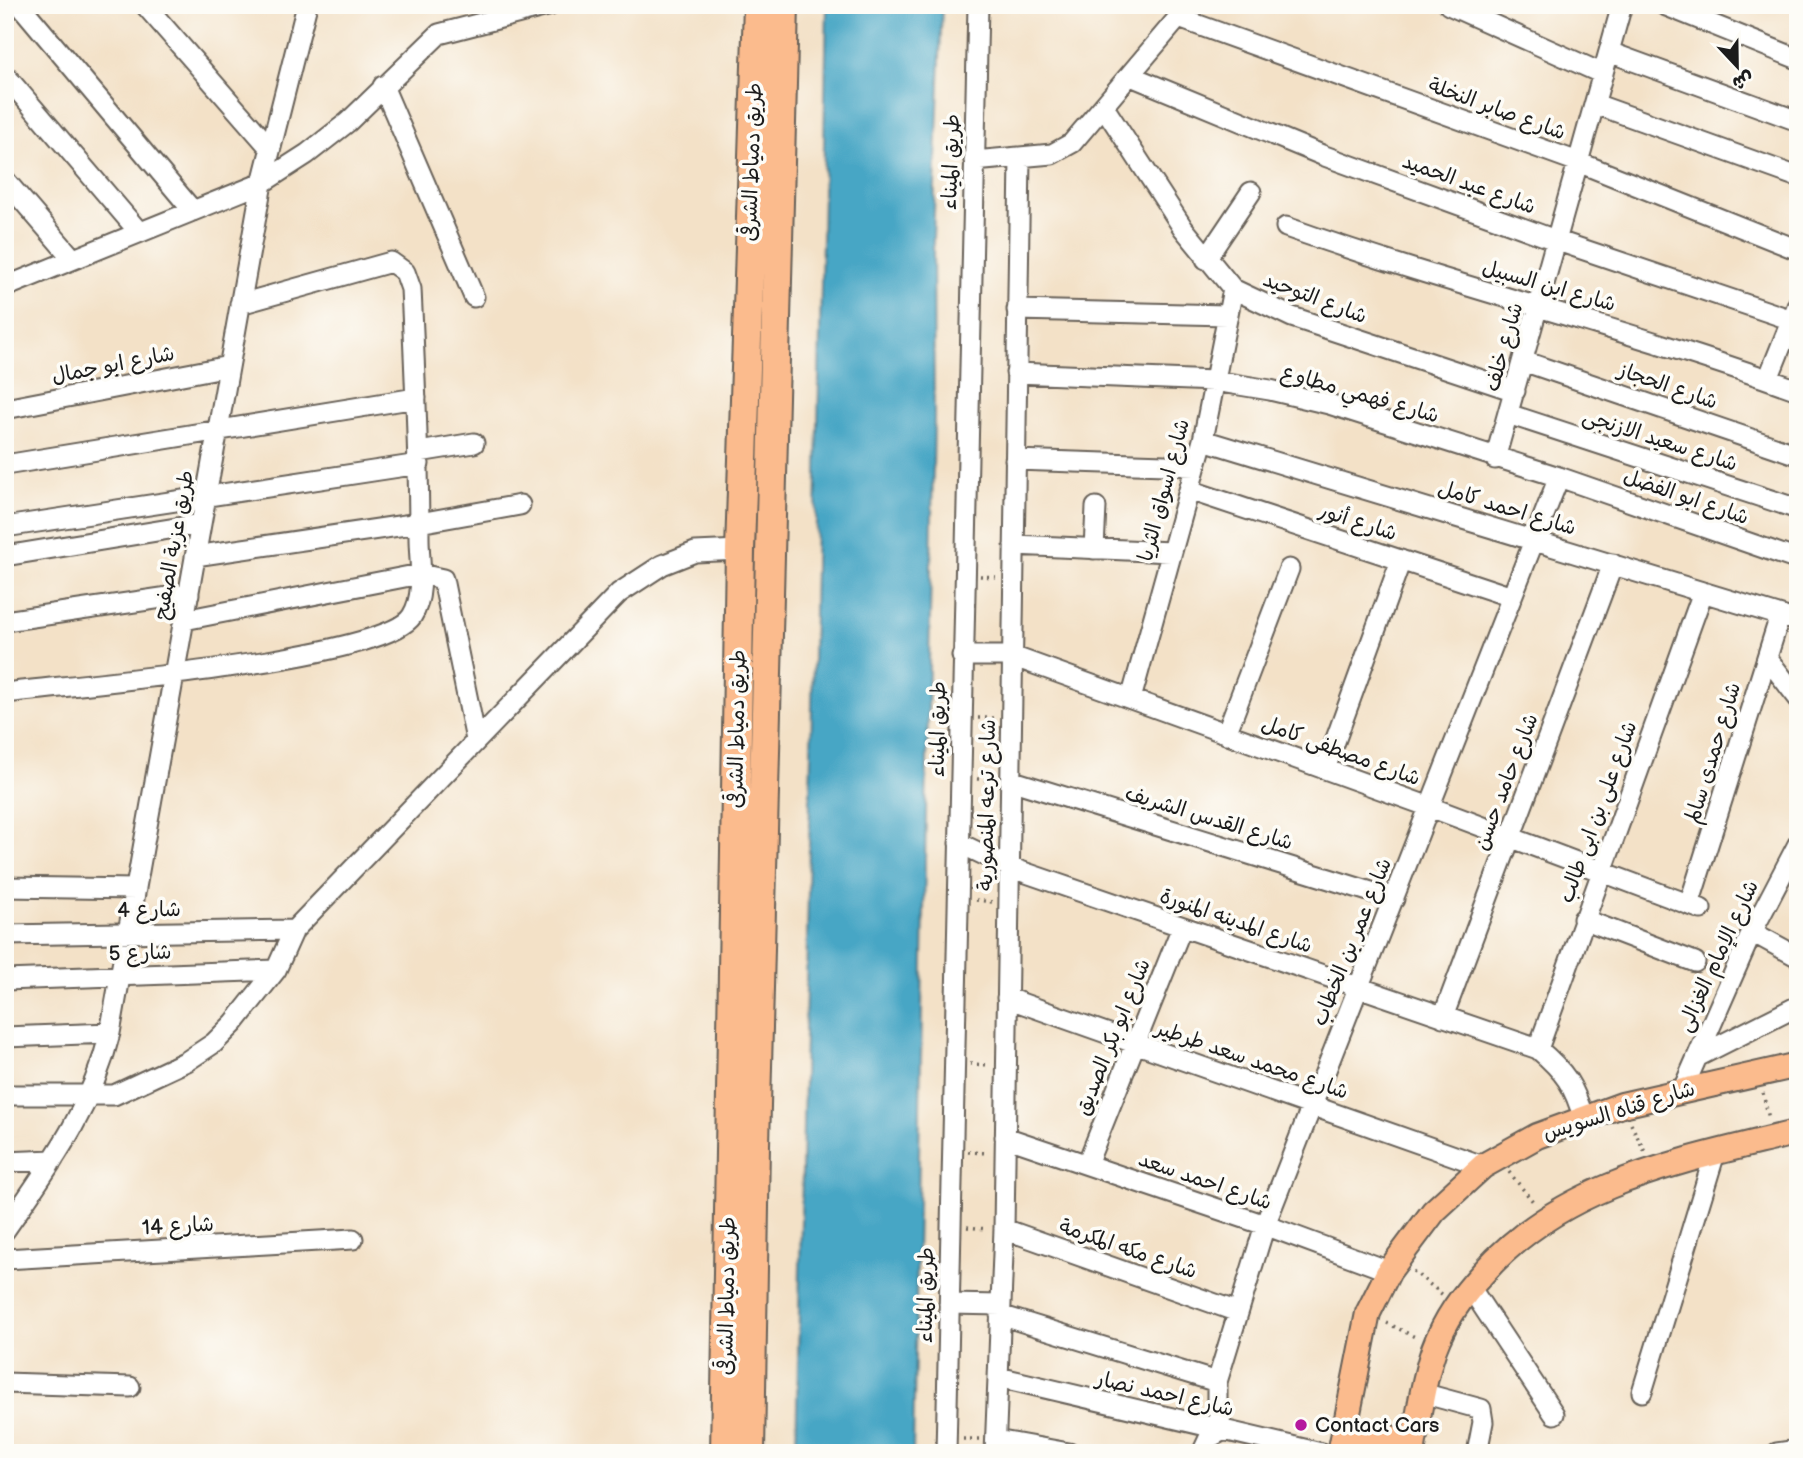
<svg xmlns="http://www.w3.org/2000/svg" width="1803" height="1458" viewBox="0 0 1803 1458" font-family="'Balsamiq Sans','Playpen Sans Arabic',sans-serif">
<rect width="100%" height="100%" fill="#fdfcf7"/>
<filter id="ink" filterUnits="userSpaceOnUse"><feTurbulence type="fractalNoise" baseFrequency=".0143" numOctaves="2"/><feDisplacementMap in="SourceGraphic" scale="14" xChannelSelector="R" yChannelSelector="G"/><feConvolveMatrix kernelMatrix="1 2 1 2 8 2 1 2 1" color-interpolation-filters="sRGB"/></filter>
<filter id="wash" filterUnits="userSpaceOnUse"><feTurbulence type="fractalNoise" baseFrequency=".00686" numOctaves="4" result="noise"/><feDisplacementMap in="SourceGraphic" scale="28" xChannelSelector="R" yChannelSelector="G"/><feGaussianBlur stdDeviation="1.57" result="paint"/><feColorMatrix in="noise" values="0 0 0 0 0 0 0 0 0 0 0 0 0 0 0 0 0 1.4 0 .05"/><feComposite in="paint" operator="in"/></filter>
<g filter="url(#wash)">
<rect width="100%" height="100%" fill="#f3e1c7"/>
<!-- water -->
<path fill="#46a6c5" stroke="#316170" stroke-width="2" d="M827,5H942L933,239L934,418L913,1453H796Z"/>
</g>
<g filter="url(#ink)">
<g fill="none" stroke-linecap="round" stroke-linejoin="round">
<defs>
<path id="minor" d="M20,5L193,211
M145,5L270,148
M1449,5L1603,74
M1664,5L1798,59
M1179,18L1578,162L1798,250
M1609,52L1798,121
M5,75L139,232
M1131,76L1322,155L1558,241L1798,322
M383,86L474,297
M1595,104L1798,177
M1104,107L1183,228L1233,289L1292,317L1515,391
M974,161L1052,154L1072,143L1189,5
M5,180L73,259
M1286,227C1455,287 1629,329 1798,390
M1206,259L1251,192
M5,287L262,183L307,154L348,122L439,34L551,5
M1017,310L1227,315
M1523,361L1798,455
M1016,373L1215,381L1270,390L1329,404L1559,477L1798,560
M1768,379L1798,304
M5,409L229,366
M1508,414L1798,509
M1203,440L1798,621
M419,452L474,443
M1495,459L1622,5
M1015,460L1195,466
M5,465L416,398
M1189,490L1512,597
M5,527L419,464
M1014,545L1171,552
M1094,549L1096,507
M5,556L200,524
M195,556L419,523L520,505
M184,620L420,574L443,579L476,740
M5,621L189,594
M962,656H1012L1430,807L1701,909
M1767,658L1798,698
M5,693C69,685 384,660 412,616C426,594 419,561 419,538C419,454 415,372 411,289L405,272L391,262L240,304
M1131,699L1203,440L1233,289
M1226,734L1289,569
M1325,769L1401,560
M1010,780L1394,899
M959,843L1009,867L1538,1049C1565,1072 1574,1085 1584,1120
M5,887L136,889
M1689,905L1780,616
M1583,919L1695,962
M1752,932L1798,957
M5,935L294,930
M5,980L276,970
M1007,998L1483,1166
M1443,1017L1613,564
M5,1037L110,1033
M1538,1049L1703,592
M1697,1057L1798,1006
M1683,1089L1752,932L1798,844
M5,1095H114L187,1061L214,1043L234,1023L276,970L294,930L619,593L662,565L695,552L740,550
M1005,1137L1265,1225L1389,1271
M5,1162L53,1160
M1087,1164L1182,927
M1004,1229L1238,1312
M5,1230C50,1165 91,1111 110,1033L262,183L307,5
M5,1259L353,1239
M1470,1287L1554,1414
M949,1304L1001,1305
M1000,1315L1217,1382
M998,1377L1321,1453
M5,1383L130,1387
M1642,1392L1715,1153
M1422,1393L1481,1409L1483,1422L1477,1453
M996,1440L1069,1453
M946,1453L978,5
M995,1453L1004,1229L1020,158
M1202,1453L1209,1438L1222,1431L1217,1405V1382L1265,1225L1559,477
M1777,1453L1798,1450"/>
<path id="major" d="M1340,1450C1363,1432 1391,1429 1411,1453
M1340,1453L1368,1313L1389,1271L1434,1211L1483,1166L1537,1136L1622,1105L1798,1065
M1412,1453C1418,1418 1423,1382 1434,1349C1445,1319 1462,1296 1483,1273C1564,1181 1684,1161 1798,1132"/>
<path id="highway" d="M725,1453L740,550L758,5
M750,1453L755,1145L784,5"/>
</defs>
<!-- minor casing -->
<use href="#minor" stroke="#676158" stroke-width="23"/>
<!-- major casing -->
<use href="#major" stroke="#676158" stroke-width="28"/>
<!-- highway casing -->
<use href="#highway" stroke="#676158" stroke-width="32"/>
<!-- path -->
<path stroke="#676158" stroke-width="3.5" stroke-dasharray="2 5" stroke-linecap="butt" d="M980,576L997,577
M978,718H995
M977,779L994,780
M976,900L992,902
M970,1064L990,1065
M1763,1093L1769,1119
M1631,1124L1645,1152
M968,1152L988,1153
M1509,1172L1535,1204
M967,1227L987,1229
M1413,1271L1443,1295
M1387,1323L1417,1338
M963,1439H980"/>
<!-- minor -->
<use href="#minor" stroke="#fff" stroke-width="19"/>
<!-- major -->
<use href="#major" stroke="#fbbb8d" stroke-width="24"/>
<!-- highway -->
<use href="#highway" stroke="#fbbb8d" stroke-width="28"/>
</g>
</g>
<!-- markers -->
<circle fill="#b5179e" stroke="#fdfcf7" stroke-width="2.5" cx="1301" cy="1425" r="7"/>
<g text-anchor="middle" dominant-baseline="central" stroke-width="7" stroke-linejoin="round" paint-order="stroke">
<!-- street labels -->
<g font-size="21" fill="#1c1c1c" stroke="#fdfcf7">
<text transform="translate(1497 109) rotate(20)">شارع صابر النخلة</text>
<text transform="translate(752 162) rotate(-88)">طريق دمياط الشرقى</text>
<text transform="translate(951 162) rotate(-88)">طريق الميناء</text>
<text transform="translate(1469 184) rotate(20)">شارع عبد الحميد</text>
<text transform="translate(1549 286) rotate(16)">شارع ابن السبيل</text>
<text transform="translate(1315 298) rotate(21)">شارع التوحيد</text>
<text transform="translate(1504 347) rotate(-74)">شارع خلف</text>
<text transform="translate(113 365) rotate(-11)">شارع ابو جمال</text>
<text transform="translate(1668 386) rotate(19)">شارع الحجاز</text>
<text transform="translate(1360 394) rotate(16)">شارع فهمي مطاوع</text>
<text transform="translate(1660 440) rotate(18)">شارع سعيد الازنجى</text>
<text transform="translate(1164 490) rotate(-75)">شارع اسواق الثريا</text>
<text transform="translate(1686 497) rotate(19)">شارع ابو الفضل</text>
<text transform="translate(1507 508) rotate(17)">شارع احمد كامل</text>
<text transform="translate(1358 522) rotate(18)">شارع أنور</text>
<text transform="translate(174 545) rotate(-80)">طريق عزبة الصفيح</text>
<text transform="translate(737 729) rotate(-89)">طريق دمياط الشرقى</text>
<text transform="translate(938 729) rotate(-89)">طريق الميناء</text>
<text transform="translate(1341 751) rotate(20)">شارع مصطفى كامل</text>
<text transform="translate(1713 753) rotate(-73)">شارع حمدى سالم</text>
<text transform="translate(1506 782) rotate(-69)">شارع حامد حسن</text>
<text transform="translate(987 805) rotate(-89)">شارع ترعه المنصورية</text>
<text transform="translate(1598 812) rotate(-70)">شارع على بن ابى طالب</text>
<text transform="translate(1209 818) rotate(17)">شارع القدس الشريف</text>
<text transform="translate(149 910) rotate(-1)">شارع 4</text>
<text transform="translate(1236 921) rotate(19)">شارع المدينه المنورة</text>
<text transform="translate(1352 942) rotate(-68)">شارع عمر بن الخطاب</text>
<text transform="translate(140 953) rotate(-2)">شارع 5</text>
<text transform="translate(1718 956) rotate(-65)">شارع الإمام الغزالى</text>
<text transform="translate(1113 1037) rotate(-68)">شارع ابو بكر الصديق</text>
<text transform="translate(1252 1060) rotate(19)">شارع محمد سعد طرطير</text>
<text transform="translate(1619 1111) rotate(-17)">شارع قناه السويس</text>
<text transform="translate(1205 1181) rotate(19)">شارع احمد سعد</text>
<text transform="translate(178 1226) rotate(-3)">شارع 14</text>
<text transform="translate(1128 1249) rotate(19)">شارع مكه المكرمة</text>
<text transform="translate(926 1295) rotate(-89)">طريق الميناء</text>
<text transform="translate(727 1296) rotate(-89)">طريق دمياط الشرقى</text>
<text transform="translate(1165 1394) rotate(13)">شارع احمد نصار</text>
</g>
<!-- poi labels -->
<g font-size="21" fill="#1c1c1c" stroke="#fdfcf7" text-anchor="start">
<text x="1315" y="1425">Contact Cars</text>
</g>
</g>
<!-- margin -->
<rect width="1803" height="1458" fill="none" stroke="#fdfcf7" stroke-width="28"/>
<!-- north arrow -->
<g transform="translate(1737 66) rotate(158)" stroke="#fdfcf7" stroke-width="5" paint-order="stroke">
<path d="M0-5L12 26L0 18L-12 26Z" fill="#1c1c1c"/>
<text y="-10" font-size="19" font-weight="bold" text-anchor="middle" fill="#1c1c1c">ش</text>
</g>
</svg>
